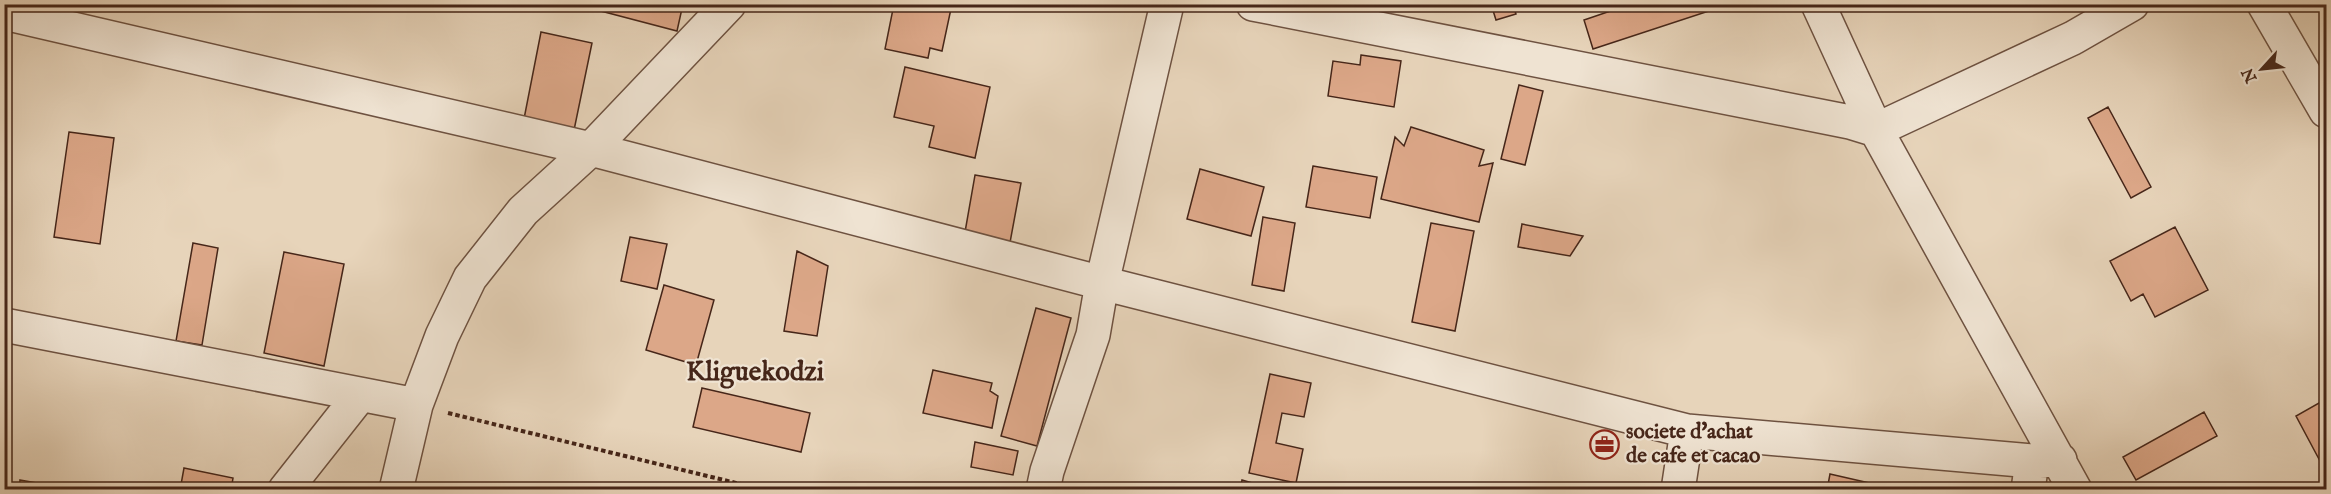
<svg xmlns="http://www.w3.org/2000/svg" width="2331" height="494" viewBox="0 0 2331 494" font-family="'IM FELL English',serif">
<rect width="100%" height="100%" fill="#e7d4ba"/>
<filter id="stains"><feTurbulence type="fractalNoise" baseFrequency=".00333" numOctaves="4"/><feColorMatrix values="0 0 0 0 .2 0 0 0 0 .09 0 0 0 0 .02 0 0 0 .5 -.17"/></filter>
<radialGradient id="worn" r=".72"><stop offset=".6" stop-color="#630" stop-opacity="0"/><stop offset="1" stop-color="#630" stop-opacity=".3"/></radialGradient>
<!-- building -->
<path fill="#dca788" stroke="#462619" stroke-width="1.5" d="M574,4H683L677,31Z
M894,4H952L942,51L930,48L928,58L885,49Z
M1491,4H1513L1516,14L1496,20Z
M1631,4H1714L1715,9L1593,49L1584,20Z
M541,32L592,43L573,135L523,124Z
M1361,55L1401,61L1394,107L1328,96L1333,61L1360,65Z
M905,67L990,87L975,158L929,147L934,126L894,117Z
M1519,85L1543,91L1525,165L1501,159Z
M2108,107L2151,187L2131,198L2088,118Z
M1411,127L1484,150L1479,166L1493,163L1479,222L1381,199L1395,137L1404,146Z
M69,132L114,138L100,244L54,237Z
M1313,166L1377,177L1370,218L1306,207Z
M1200,169L1264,187L1251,236L1187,219Z
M975,175L1021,183L1009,248L965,232Z
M1263,217L1295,223L1284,291L1252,285Z
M1431,223L1474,231L1455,331L1412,322Z
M1522,224L1583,236L1570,256L1518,247Z
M2175,227L2208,290L2155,317L2143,294L2131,301L2110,261Z
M630,237L667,244L657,289L621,281Z
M193,243L218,248L202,345L176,341Z
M797,251L828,266L817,336L784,331Z
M284,252L344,264L324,366L264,353Z
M664,285L714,300L696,365L646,350Z
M1036,308L1071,318L1037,446L1001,436Z
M933,370L992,383L990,391L998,396L992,428L923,413Z
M1270,374L1311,383L1304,417L1282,413L1276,443L1303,449L1296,483L1249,473Z
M702,388L810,413L801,452L693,427Z
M2326,399V457L2320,461L2296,416Z
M2204,412L2217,436L2136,480L2123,457Z
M975,442L1018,451L1013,475L971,467Z
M184,468L233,478L231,490H180Z
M1830,474L1900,490H1827Z
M20,480L76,490H19Z
M1242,480L1276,490H1240Z"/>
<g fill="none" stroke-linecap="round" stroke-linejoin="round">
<defs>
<path id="minor" d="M1253,4L1850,122L1876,130L2073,38L2132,4
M1818,4L1876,130L2075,490
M2264,4L2326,111
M4,13L591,149L1102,283L1687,431L2032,461L2060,460
M4,325L416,405
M285,490L360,395
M396,490L416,405L442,336L470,278L523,211L591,149L729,4
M1043,490L1047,471L1093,335L1102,283L1167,4
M1678,490L1687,431
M2028,490L2032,461"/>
</defs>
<!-- minor casing -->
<use href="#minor" stroke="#6e5241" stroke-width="36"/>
<!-- path -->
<path stroke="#462619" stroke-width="4" stroke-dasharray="4.5 3" stroke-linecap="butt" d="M448,413L765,490"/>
<!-- minor -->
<use href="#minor" stroke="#efe3d2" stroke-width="33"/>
</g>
<!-- icons -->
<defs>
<symbol id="office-ring" viewBox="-11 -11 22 22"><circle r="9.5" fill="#efe3d2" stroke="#8f2418" stroke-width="1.5"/><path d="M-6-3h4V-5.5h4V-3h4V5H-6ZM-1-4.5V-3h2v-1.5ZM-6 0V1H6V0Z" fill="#8f2418"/></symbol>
</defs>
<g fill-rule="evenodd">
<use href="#office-ring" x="1588" y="428" width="33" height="33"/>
</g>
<g text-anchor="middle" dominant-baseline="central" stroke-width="4.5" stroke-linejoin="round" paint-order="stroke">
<!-- poi labels -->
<g font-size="21" font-weight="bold" fill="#462619" stroke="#efe3d2" text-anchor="start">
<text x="1626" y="432">societe d'achat<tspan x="1626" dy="24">de cafe et cacao</tspan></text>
</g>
<!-- district labels -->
<g font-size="27" font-weight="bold" fill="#462619" stroke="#efe3d2">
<text x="755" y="373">Kliguekodzi</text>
</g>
</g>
<!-- margin -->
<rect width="2331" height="494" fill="none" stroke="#e7d4ba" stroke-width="24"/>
<rect x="6" y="6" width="2319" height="482" fill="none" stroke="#462619" stroke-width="3"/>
<rect x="12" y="12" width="2307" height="470" fill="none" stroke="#462619" stroke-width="1.5"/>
<!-- north arrow -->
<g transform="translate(2262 69) rotate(243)" stroke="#efe3d2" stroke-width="4.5" paint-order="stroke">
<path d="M0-4.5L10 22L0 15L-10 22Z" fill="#462619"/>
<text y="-9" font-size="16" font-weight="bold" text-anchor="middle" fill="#462619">N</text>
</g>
<rect width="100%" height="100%" filter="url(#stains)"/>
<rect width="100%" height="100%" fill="url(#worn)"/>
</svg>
